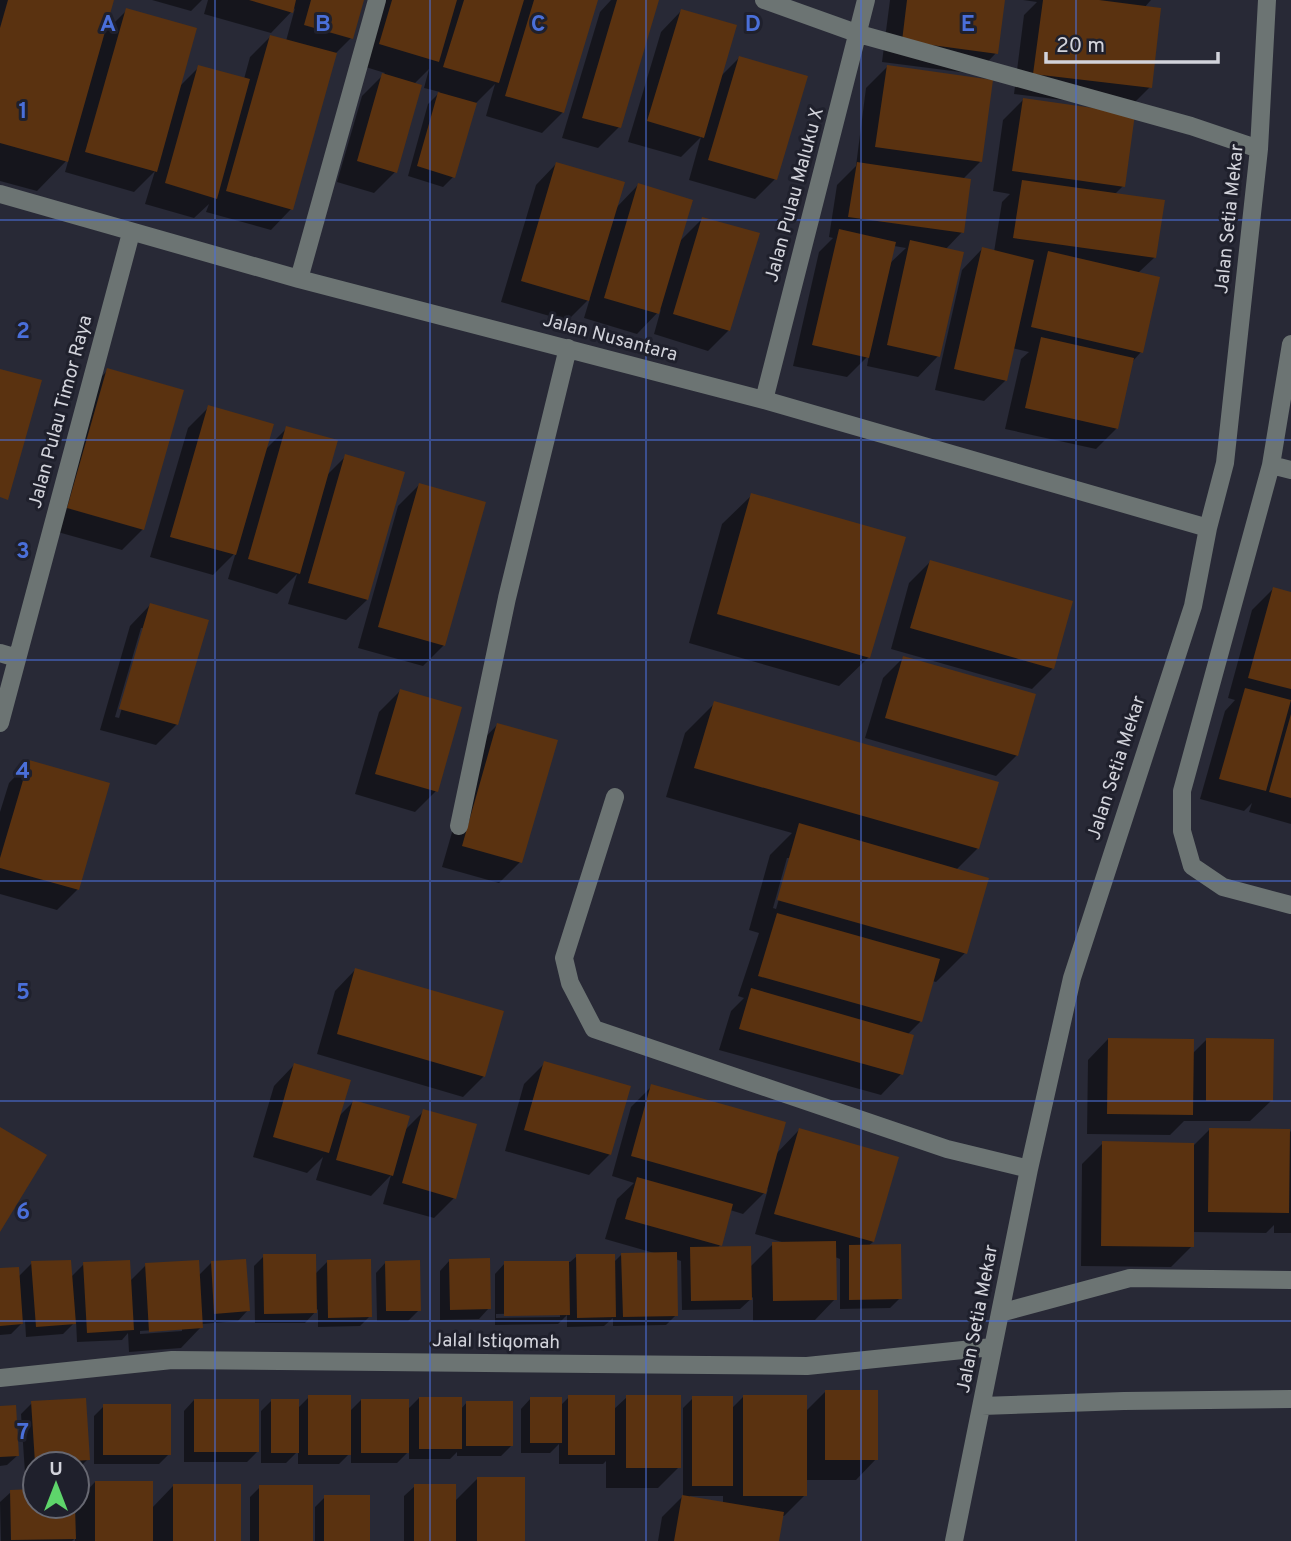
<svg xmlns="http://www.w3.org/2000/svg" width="1291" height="1541" viewBox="0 0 1291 1541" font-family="Overpass,sans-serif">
<rect width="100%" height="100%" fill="#282936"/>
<!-- shadow -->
<path fill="#0007" fill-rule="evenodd" d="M0,0H112L102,35L127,10L178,88L199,67L244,79L250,57L270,37L286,41L295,8L271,33L204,14L208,0H362L351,38L334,55L291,209L271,230L206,212L209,204L194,218L145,204L155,171L134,192L65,172L69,158L37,191L0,181Z
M152,0H202L191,11Z
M378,0H596L563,112L542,133L486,116L495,84L476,103L453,177L443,187L408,176L428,104L440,92L424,88L429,69L414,84L395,172L374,193L337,182L362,96L385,73L359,65Z
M611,0H651L619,127L598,148L562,138L600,12Z
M890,0H1003L996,53L976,74L882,62Z
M1023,0H1151L1144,8L1150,87L1129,108L1014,94L1024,15L1037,2Z
M681,11L720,77L739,58L775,179L755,199L689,180L701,137L681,157L628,142L661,32Z
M887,67L980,162L963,179L962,232L945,250L938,356L918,377L867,366L869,355L847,377L793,366L819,252L833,238L829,237L837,185L856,166L866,88ZM894,246L906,248L889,264Z
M1024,99L1123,186L1115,194L1155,257L1138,273L1141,352L1132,362L1117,428L1096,449L1005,429L1021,359L1029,352L1012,348L1005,381L984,401L935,390L962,270L982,249L994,252L1002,202L1010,194L993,191L1003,120Z
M556,164L615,209L638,185L679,242L702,219L729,330L708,351L654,334L661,309L637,334L584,318L590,298L567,321L501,302L536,185Z
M108,370L143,529L122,550L47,529L87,391Z
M209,407L264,451L287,428L326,476L346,456L367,600L346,620L288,604L297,574L277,594L228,579L236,552L213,575L150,557L188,428Z
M419,485L444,645L423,666L358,648L398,506Z
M752,495L869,657L839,686L689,643L722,524Z
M930,562L1053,668L1032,689L891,649L909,583Z
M1273,589L1291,594V824L1249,812L1252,803L1244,811L1200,799L1225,711L1235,700L1228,698L1252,610Z
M150,605L177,724L156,745L100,730L130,626ZM141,628H145L119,718L115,717Z
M903,658L1017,755L996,776L865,738L883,678Z
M400,691L436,791L415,812L355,794L379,712Z
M715,703L978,848L956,870L965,953L936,982L932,981L920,1022L907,1035L901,1074L881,1095L719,1050L731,1011L744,998L738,996L759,933L749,930L770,855L792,833L666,797L685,733ZM787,858H791L776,909L773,908Z
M497,725L520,862L499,883L442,867L477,746Z
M29,762L78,889L57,910L0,894V812L9,783Z
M355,970L484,1076L463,1097L317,1054L335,991Z
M1108,1039L1192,1054L1207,1039L1271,1101L1250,1121H1184L1170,1135L1087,1134L1088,1060Z
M545,1063L610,1154L589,1175L505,1151L524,1084Z
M294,1065L338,1117L353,1102L404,1131L424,1111L454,1198L434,1218L383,1204L391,1175L371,1196L316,1180L323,1157L307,1173L253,1157L274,1086Z
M652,1086L775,1155L799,1130L873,1242L867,1247L900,1298L890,1308L840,1309V1259L835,1257V1299L815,1320L753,1321V1297L740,1309L682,1310L681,1261L675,1259L676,1315L666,1325L613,1326V1318L604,1326L567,1327V1315L558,1324L495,1325V1274L505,1263L570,1262L577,1256L613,1263L621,1255L654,1253L605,1239L617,1199L634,1183L612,1176L631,1107ZM768,1189L755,1234L785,1243L773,1244L750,1267L717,1249L720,1245L730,1210L743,1214ZM560,1313V1317L496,1318V1314Z
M1209,1130L1288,1134L1291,1131V1233H1274V1225L1266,1233L1192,1232V1246L1171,1267L1081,1266L1082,1164L1103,1143L1194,1145Z
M264,1256L314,1275L328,1261L370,1316L360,1326L318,1327V1309L305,1323H255L254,1266Z
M450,1260L489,1308L479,1319L440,1320V1271Z
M212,1262L248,1310L238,1321L201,1324V1327L181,1348L129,1352L128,1333L122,1340L77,1342L76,1321L63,1334L26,1337L25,1320L11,1334L0,1335V1270L18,1277L32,1263L70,1278L84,1264L129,1282L146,1265L199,1275ZM182,1328V1331L140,1334V1331Z
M386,1262L419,1310L408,1321H377L376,1273Z
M825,1392L876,1459L856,1480H805V1495L784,1516H781L777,1541H658L662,1517L683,1496V1408L693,1398L731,1409L743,1397L805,1412ZM690,1496H723V1503L690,1498Z
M309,1397L349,1412L361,1400L407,1410L419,1398L461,1409L467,1402L511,1446L501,1456H457V1452L450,1459H409V1451L397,1463H351V1452L339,1464H298V1451L286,1463H261V1411L272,1400L297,1409Z
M569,1397L613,1410L627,1397L679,1467L658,1488H606V1461L603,1464H559V1444L550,1453H521V1409L531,1398L560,1406Z
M194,1400L258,1451L247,1462H184V1411Z
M32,1403L88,1459L78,1469L77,1464H35V1472L25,1473L21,1414Z
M104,1406L169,1454L159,1464H94V1416Z
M0,1408L18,1455L7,1465L0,1466Z
M478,1478L524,1541H404V1496L415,1486L454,1502Z
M95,1482L151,1509L173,1486L240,1541H75V1538L72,1541H1L0,1502L11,1492L35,1491V1506H77V1501Z
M260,1487L311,1541H250V1497Z
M325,1497L368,1541H315V1507Z"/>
<!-- building -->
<path fill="#5a3210" d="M8,0H114L68,162L0,143V28Z
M249,0H296L293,13Z
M311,0H364L353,39L304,25Z
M392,0H457L439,62L379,44Z
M464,0H524L499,83L443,67Z
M534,0H598L564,113L505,96Z
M617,0H659L621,128L582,118Z
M907,0H1005L998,54L902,41Z
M1043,0H1099L1161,8L1152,88L1033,74Z
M126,8L197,28L157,172L85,152Z
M681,9L737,25L704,138L647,121Z
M270,35L337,53L293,210L226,191Z
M739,56L808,76L777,180L708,160Z
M198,65L250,79L217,199L165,183Z
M887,65L993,80L982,162L875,147Z
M382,73L422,85L397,173L357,161Z
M438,92L477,103L455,178L417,166Z
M1023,98L1135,114L1125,187L1012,171Z
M556,162L625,182L589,301L521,281Z
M857,162L971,179L964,233L848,217Z
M1022,180L1165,200L1156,258L1013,238Z
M638,183L693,200L659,314L604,298Z
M702,217L760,233L730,331L673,314Z
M839,229L896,242L869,358L812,345Z
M910,240L964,252L940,357L887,345Z
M982,247L1034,260L1007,381L954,369Z
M1048,251L1160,277L1143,353L1031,327Z
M1041,337L1134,358L1118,429L1025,408Z
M107,368L184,390L144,530L67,508Z
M0,369L42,380L8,500L0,497Z
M208,405L274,424L236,555L170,537Z
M286,426L338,440L300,574L248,559Z
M345,454L405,472L368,600L308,583Z
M419,483L486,502L445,646L378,627Z
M751,493L906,537L870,658L717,614Z
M930,560L1073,601L1054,669L910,628Z
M1273,587L1291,592V689L1248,678Z
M150,603L209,620L178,725L119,709Z
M903,656L1036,694L1018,756L885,718Z
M1245,688L1291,700L1266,791L1219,779Z
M400,689L462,707L438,792L375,774Z
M714,701L999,782L979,849L694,768Z
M1291,714V798L1269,792Z
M497,723L558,740L522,863L462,846Z
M29,760L110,783L79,890L0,868V858Z
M799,823L989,878L967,954L777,900Z
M777,913L940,959L922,1022L758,976Z
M355,968L504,1011L485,1077L337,1034Z
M751,988L914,1035L903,1075L739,1029Z
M1108,1038L1194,1039L1193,1115L1107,1114Z
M1206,1038L1274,1039L1273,1101H1206Z
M544,1061L631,1086L611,1155L524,1130Z
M294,1063L351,1080L329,1153L273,1137Z
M651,1084L786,1122L766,1194L631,1156Z
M353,1100L410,1116L393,1176L336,1160Z
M423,1109L477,1124L456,1199L402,1183Z
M0,1127L47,1155L0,1232Z
M799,1128L899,1157L874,1242L774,1214Z
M1209,1128L1290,1129L1289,1213L1208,1212Z
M1102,1141L1194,1143V1247L1101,1246Z
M637,1177L733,1204L722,1246L625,1219Z
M836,1241L837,1300L773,1301L772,1242Z
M901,1244L902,1299L849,1300V1245Z
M751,1246L752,1300L691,1301L690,1247Z
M677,1252L678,1316L623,1317L621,1253Z
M263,1254H316L317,1313L264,1314Z
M576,1254H615L616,1317L577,1318Z
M490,1258L491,1309L450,1310L449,1259Z
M246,1259L250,1311L214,1314L211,1261Z
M371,1259L372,1317L328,1318L327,1260Z
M71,1260L76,1324L36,1327L31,1261Z
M130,1260L134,1330L87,1333L83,1262Z
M199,1260L203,1328L149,1332L145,1263Z
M420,1260L421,1311H386L385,1261Z
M504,1261H569L570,1315L504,1316Z
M19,1267L23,1324L0,1326V1268Z
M825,1390H878V1460H825Z
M308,1395H351V1455H308Z
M568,1395H615V1455H568Z
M626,1395H681V1468H626Z
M743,1395H807V1496H743Z
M692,1396H733V1486H692Z
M419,1397H462V1449H419Z
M530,1397H562V1443H530Z
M86,1398L90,1460L35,1463L31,1401Z
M194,1399H259V1452H194Z
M271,1399H299V1453H271Z
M361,1399H409V1453H361Z
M466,1401H513V1446H466Z
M103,1404H171V1455H103Z
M16,1405L19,1456L0,1457V1406Z
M477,1477H525V1541H477Z
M95,1481H153V1541H95Z
M173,1484H241V1541H173Z
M414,1484H456V1541H414Z
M259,1485H313V1541H259Z
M35,1489V1506H75L76,1539L11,1540L10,1490Z
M324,1495H370V1541H324Z
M682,1495L784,1512L779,1541H674Z"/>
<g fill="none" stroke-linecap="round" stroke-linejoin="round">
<!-- minor -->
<path stroke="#6c7473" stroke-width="18" d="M764,0L859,34L1191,126L1259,149
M0,194L299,279L764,400L1208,528
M299,279L377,0
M1291,344L1271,465L1182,791V831L1192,866L1223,887L1291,905
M764,400L866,0
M1271,465L1291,470
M0,653L17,658
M0,723L131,233
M615,797L564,958L570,983L594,1029L947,1149L1029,1169
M459,826L507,598L568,348
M1000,1313L1130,1278L1291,1280
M0,1378L172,1360L807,1366L992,1347
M982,1406L1124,1401L1291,1399
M954,1541L1029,1169L1072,978L1193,606L1208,528L1225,463L1259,149L1267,0"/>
</g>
<!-- grid -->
<path fill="none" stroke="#4a6fd9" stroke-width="2" stroke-opacity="0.55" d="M215,0V1541M430,0V1541M646,0V1541M861,0V1541M1076,0V1541M0,220H1291M0,440H1291M0,660H1291M0,881H1291M0,1101H1291M0,1321H1291"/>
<g text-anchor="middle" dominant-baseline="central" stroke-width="6" stroke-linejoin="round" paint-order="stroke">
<!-- street labels -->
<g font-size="19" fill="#d2d3db" stroke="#1f202c">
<text transform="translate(795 195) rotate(-75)">Jalan Pulau Maluku X</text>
<text transform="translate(1230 219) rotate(-84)">Jalan Setia Mekar</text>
<text transform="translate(610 338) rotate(15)">Jalan Nusantara</text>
<text transform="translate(61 412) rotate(-75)">Jalan Pulau Timor Raya</text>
<text transform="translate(1117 768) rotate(-72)">Jalan Setia Mekar</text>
<text transform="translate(978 1319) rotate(-79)">Jalan Setia Mekar</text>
<text transform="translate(496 1342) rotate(1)">Jalal Istiqomah</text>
</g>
</g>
<g font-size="23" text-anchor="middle" font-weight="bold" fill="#4a6fd9" stroke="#1f202c" stroke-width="6" stroke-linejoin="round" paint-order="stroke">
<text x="108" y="31">A</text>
<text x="323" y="31">B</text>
<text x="538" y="31">C</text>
<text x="753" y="31">D</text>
<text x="968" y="31">E</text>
<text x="23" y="118">1</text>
<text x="23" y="338">2</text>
<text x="23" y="558">3</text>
<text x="23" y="778">4</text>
<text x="23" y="999">5</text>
<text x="23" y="1219">6</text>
<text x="23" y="1439">7</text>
</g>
<!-- north arrow -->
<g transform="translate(56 1485)"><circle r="33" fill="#1f202c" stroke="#676872" stroke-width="2"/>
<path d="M0-5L12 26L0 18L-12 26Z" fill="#5ed56b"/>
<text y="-10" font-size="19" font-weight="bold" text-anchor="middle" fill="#d2d3db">U</text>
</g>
<!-- scale -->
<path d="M1046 52v10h172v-10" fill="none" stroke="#d2d3db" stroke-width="3.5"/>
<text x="1056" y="52" font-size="21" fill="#d2d3db" stroke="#1f202c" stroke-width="5" paint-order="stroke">20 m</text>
</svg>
